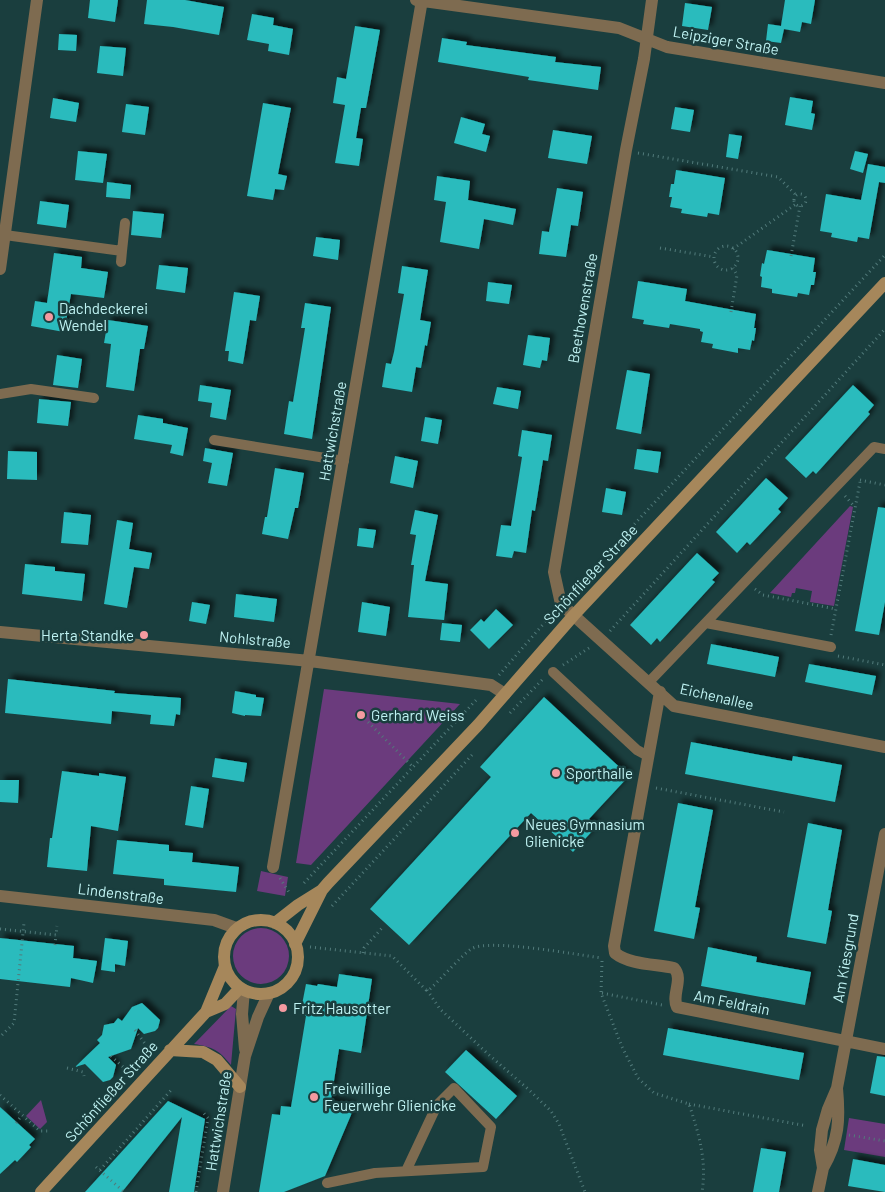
<svg xmlns="http://www.w3.org/2000/svg" width="885" height="1192" viewBox="0 0 885 1192" font-family="Barlow,sans-serif">
<defs>
<filter id="shadow"><feDropShadow dx="4.5" dy="-4.5" stdDeviation="2.5" flood-color="#0009"/></filter>
</defs>
<rect width="100%" height="100%" fill="#1a3e3e"/>
<!-- green -->
<path fill="#6b3b7d" d="M850,506L853,507L834,606L810,602L812,591L796,588L795,593H792L791,597L770,593Z
M324,689L460,704L311,865L296,863Z
M261,871L288,877L285,896L257,891Z
M233 956a28 28 0 1 1 56 0a28 28 0 1 1-56 0Z
M231,1006L236,1009L231,1065C219,1050 213,1047 194,1044Z
M41,1100L47,1122L40,1129L26,1116Z
M849,1118L885,1124V1157L844,1150Z"/>
<!-- building -->
<path fill="#2abbbd" filter="url(#shadow)" d="M90,0H118L115,22L88,18Z
M147,0H185L224,7L219,35L173,27L144,24Z
M785,0H815L811,24L802,22L800,32L784,29L781,43L766,41L768,24L781,26Z
M685,3L712,7L708,30L682,26Z
M252,14L274,18L273,25L293,29L289,55L268,51L269,44L247,40Z
M355,26L380,30L366,108H361L356,138L363,139L359,166L335,163L345,105L333,103L337,77L346,79Z
M59,34L77,35L76,51L58,50Z
M442,38L467,42L466,45L556,57L555,62L601,67L598,90L528,80L529,77L438,62Z
M100,46L126,48L123,76L97,73Z
M790,97L813,101L811,113L815,114L812,130L785,125Z
M53,98L79,103L76,122L50,118Z
M263,103L291,108L278,174L287,176L284,190L275,189L273,200L247,196Z
M126,104L149,107L145,135L122,132Z
M675,107L694,110L690,132L671,129Z
M461,117L485,124L482,134L490,136L486,152L454,143Z
M553,130L592,136L587,164L548,158Z
M729,134L742,136L738,159L726,157Z
M78,151L107,154L103,183L75,180Z
M855,151L868,154L863,173L850,169Z
M868,164L885,167V183L879,182L869,239L858,237L857,242L831,237L832,233L820,231L826,194L861,200Z
M676,170L725,178L719,215L708,213L707,217L681,213L682,209L670,207L672,197H669L671,184H674Z
M437,176L470,181L468,200L516,209L513,225L484,219L479,249L440,242L446,202L434,200Z
M107,182L131,185L130,199L106,197Z
M557,188L583,192L578,226L571,225L566,257L539,254L542,231L549,232Z
M40,201L69,205L66,228L37,224Z
M133,211L164,214L161,238L131,235Z
M316,237L340,240L338,260L313,256Z
M767,250L815,258L813,272H816L814,285H811L809,295L798,293L797,297L772,293V289L761,287L762,277L760,276L762,263L764,264Z
M54,253L82,257L81,268L108,272L104,298L71,294L64,332L31,326L35,301L47,303Z
M159,265L188,268L185,293L156,289Z
M402,266L428,270L420,320L431,322L427,346L425,345L421,368L416,367L412,392L382,387L386,363L391,364L394,352L404,294L398,293Z
M638,281L687,289L685,301L756,314L754,328H756L754,341L752,340L750,350L738,348V353L712,348L713,344L701,342L703,332L700,331V329L670,324L669,328L643,324L644,320L632,318Z
M488,282L512,285L509,304L486,301Z
M234,292L260,296L256,321L250,320L243,364L228,361L229,351H225Z
M305,303L331,307L312,439L284,434L289,401L293,402L305,328H301Z
M108,320L148,326L144,349H140L134,391L106,387L111,344L104,343Z
M528,335L550,338L547,361L542,360L540,368L523,365Z
M57,355L82,359L78,388L53,385Z
M627,370L650,374L641,434L616,429Z
M200,385L231,390L226,420L210,417L212,403L198,401Z
M853,385L874,405L868,412L870,414L816,474L813,471L806,478L785,458Z
M497,387L521,391L518,409L493,404Z
M39,399L71,402L68,426L37,423Z
M138,415L163,419V423L188,428L183,456L170,453L172,445L134,439Z
M425,417L442,420L438,444L421,441Z
M522,430L552,435L548,461L543,460L535,511L532,510L526,553L514,551L512,558L496,556L501,525L511,526L522,457L518,456Z
M205,448L233,453L227,486L208,483L212,463L203,461Z
M637,449L661,452L658,473L634,469Z
M8,451L37,452V480L7,479Z
M395,456L418,461L413,488L390,483Z
M275,468L304,473L298,508H295L288,539L262,534L265,517H267Z
M766,478L788,498L778,509L781,512L750,545L747,542L737,553L716,532Z
M606,488L626,492L622,515L602,512Z
M878,507L885,508V602L879,635L855,631Z
M415,510L438,515L425,581L448,584L444,620L408,617L414,565H411L416,535L410,534Z
M64,512L91,515L88,545L61,543Z
M117,520L133,523L129,549L152,553L149,569L134,567L127,608L104,604Z
M359,528L376,530L373,548L357,546Z
M697,553L719,573L712,580L715,582L660,642L657,638L651,645L630,625Z
M25,564L55,567V571L85,574L82,601L22,594Z
M236,594L277,599L274,622L234,617Z
M192,602L210,605L206,624L189,621Z
M362,602L390,607L386,636L358,632Z
M496,609L513,625L489,649L470,630L481,619L484,622Z
M442,623L462,625L460,642L440,640Z
M711,644L779,657L775,677L707,664Z
M809,664L876,676L872,695L805,682Z
M8,679L115,691L114,693L181,698L180,715L176,714L174,726L150,724L151,715L112,711L111,724L5,713Z
M235,691L256,695V697L264,698L261,716L245,715V716L232,713Z
M544,697L629,776L589,819L597,826L573,852L531,813L409,945L370,909L491,777L480,767Z
M691,742L792,761L793,756L842,765L835,802L685,774Z
M215,758L247,763L244,782L212,777Z
M62,771L99,776V773L126,777L118,831L91,826L87,871L47,867L50,838H52Z
M0,780H19L18,803L0,802Z
M191,786L209,789L203,828L185,825Z
M678,803L713,810L695,907L700,908L694,939L654,931Z
M808,823L842,830L828,910L832,911L826,944L787,937Z
M117,840L169,845V851L193,853L192,862L239,867L236,892L164,885V879L113,874Z
M0,938L74,946L73,958L97,961L93,983L71,978L70,987L0,979Z
M105,938L128,941L125,966L115,964V972L101,970Z
M708,947L757,957L756,962L811,972L805,1005L701,986Z
M339,974L372,979L361,1053L339,1049L331,1100L353,1106L351,1115L325,1176L284,1192H259L272,1114L280,1115L281,1106L291,1107L306,1016L300,1015L306,984L317,986L318,984L337,987Z
M142,1003L160,1020L158,1028L155,1031L144,1034L138,1028L131,1049L108,1057L116,1065L113,1077L110,1080L103,1082L85,1064L75,1067L100,1043L97,1040L102,1035L104,1025L114,1023L118,1018L122,1021L132,1007Z
M668,1028L804,1053L799,1080L663,1055Z
M466,1050L517,1096L496,1119L445,1072Z
M877,1056L885,1057V1096L870,1093Z
M168,1101L205,1119L194,1192H169L182,1117L122,1192H85Z
M0,1107L35,1139L29,1145L31,1147L17,1162L15,1160L0,1174Z
M761,1148L786,1152L779,1192H753Z
M853,1159L885,1165V1192L848,1186Z"/>
<g fill="none" stroke-linecap="round" stroke-linejoin="round">
<!-- path -->
<path stroke="#527b7b" stroke-width="3" stroke-dasharray="1 4" stroke-linecap="butt" d="M638,153L778,177L796,195
M794 200a6 6 0 1 1 12 0a6 6 0 1 1-12 0Z
M714 258a12 12 0 1 1 24 0a12 12 0 1 1-24 0Z
M660,248L714,257
M733,249L796,204
M791,256L800,206
M731,312L737,275L733,268
M860,480L885,485
M845,496L854,506
M755,589L763,595L836,609
M573,590L885,255
M610,631L885,329
M831,635L860,482
M838,656L885,665
M563,665L589,648
M499,675L552,614
M510,713L544,678
M361,715L413,767
M656,788L784,812
M280,878L290,894
M304,883L478,698
M332,906L472,755
M0,929L56,935L57,926
M55,945L56,935
M310,947L392,956L426,990H429C441,979 459,958 471,949C488,938 578,955 602,958
M363,953L364,948L382,928
M602,961L601,993L622,1047L638,1078L654,1093L689,1104C699,1134 707,1161 702,1192
M427,990L440,1009L488,1054L528,1089L551,1111L559,1124L585,1192
M602,993L662,1005
M135,1030L151,1052
M2,1035L14,1023L24,923
M111,1056L131,1074
M67,1068L83,1072L84,1076
M0,1095L40,1131H51
M689,1104L807,1126
M16,1123L22,1115
M849,1135L885,1141
M96,1167L124,1192
M100,1170L173,1088
M196,1192L208,1118L202,1111"/>
<!-- lane -->
<path stroke="#7e6b50" stroke-width="10" d="M5,235L122,251L125,223
M121,262L122,251
M0,394L31,389L94,398
M214,440L344,461
M706,623L831,647
M553,672L637,750L648,756
M649,682L874,447L885,449
M327,1183L375,1173L483,1167L491,1127L454,1088L437,1105L406,1171"/>
<!-- street -->
<path stroke="#7e6b50" stroke-width="12" d="M416,0L619,28L667,47L885,83
M652,0L644,59L626,150L554,572L561,604L674,706L885,747
M0,269L37,0
M0,632L310,661L491,685L505,694
M660,692L614,946L615,953C630,965 656,964 674,968C684,979 671,995 677,1007L885,1049
M273,867L422,0
M0,896L214,920L236,928
M244,990L242,1014L245,1049
M823,1168C839,1140 840,1120 837,1088
M223,1192L245,1056L258,1017L269,993
M818,1192L823,1168L820,1150L822,1130L828,1109L837,1088L885,834"/>
<!-- secondary -->
<path stroke="#a6875b" stroke-width="12" d="M224 957a37 37 0 1 1 74 0a37 37 0 1 1-74 0Z
M275,923L298,905L322,890
M295,944L322,890L328,883L478,725L574,615L885,283
M206,1012L225,1004L240,988
M170,1050L203,1052L217,1060L240,1087
M41,1192L206,1012L225,966"/>
</g>
<!-- markers -->
<g fill="#f49aa0" stroke="#1a3e3e" stroke-width="2">
<circle cx="49" cy="317" r="5"/>
<circle cx="144" cy="635" r="5"/>
<circle cx="361" cy="715" r="5"/>
<circle cx="556" cy="773" r="5"/>
<circle cx="515" cy="833" r="5"/>
<circle cx="283" cy="1008" r="5"/>
<circle cx="314" cy="1097" r="5"/>
</g>
<g text-anchor="middle" dominant-baseline="central" stroke-width="5" stroke-linejoin="round" paint-order="stroke">
<!-- street labels -->
<g font-size="15" fill="#c0f3f3" stroke="#1a3e3e">
<text transform="translate(726 40) rotate(10)">Leipziger Straße</text>
<text transform="translate(582 308) rotate(-80)">Beethovenstraße</text>
<text transform="translate(332 431) rotate(-80)">Hattwichstraße</text>
<text transform="translate(590 574) rotate(-47)">Schönfließer Straße</text>
<text transform="translate(255 639) rotate(5)">Nohlstraße</text>
<text transform="translate(717 696) rotate(13)">Eichenallee</text>
<text transform="translate(121 893) rotate(7)">Lindenstraße</text>
<text transform="translate(845 958) rotate(-80)">Am Kiesgrund</text>
<text transform="translate(732 1002) rotate(11)">Am Feldrain</text>
<text transform="translate(111 1091) rotate(-48)">Schönfließer Straße</text>
<text transform="translate(218 1121) rotate(-81)">Hattwichstraße</text>
</g>
<!-- poi labels -->
<g font-size="15" fill="#c0f3f3" stroke="#1a3e3e" text-anchor="start">
<text x="59" y="308">Dachdeckerei<tspan x="59" dy="17">Wendel</tspan></text>
<text x="134" y="635" text-anchor="end">Herta Standke</text>
<text x="371" y="715">Gerhard Weiss</text>
<text x="566" y="773">Sporthalle</text>
<text x="525" y="824">Neues Gymnasium<tspan x="525" dy="17">Glienicke</tspan></text>
<text x="293" y="1008">Fritz Hausotter</text>
<text x="324" y="1088">Freiwillige<tspan x="324" dy="17">Feuerwehr Glienicke</tspan></text>
</g>
</g>
</svg>
